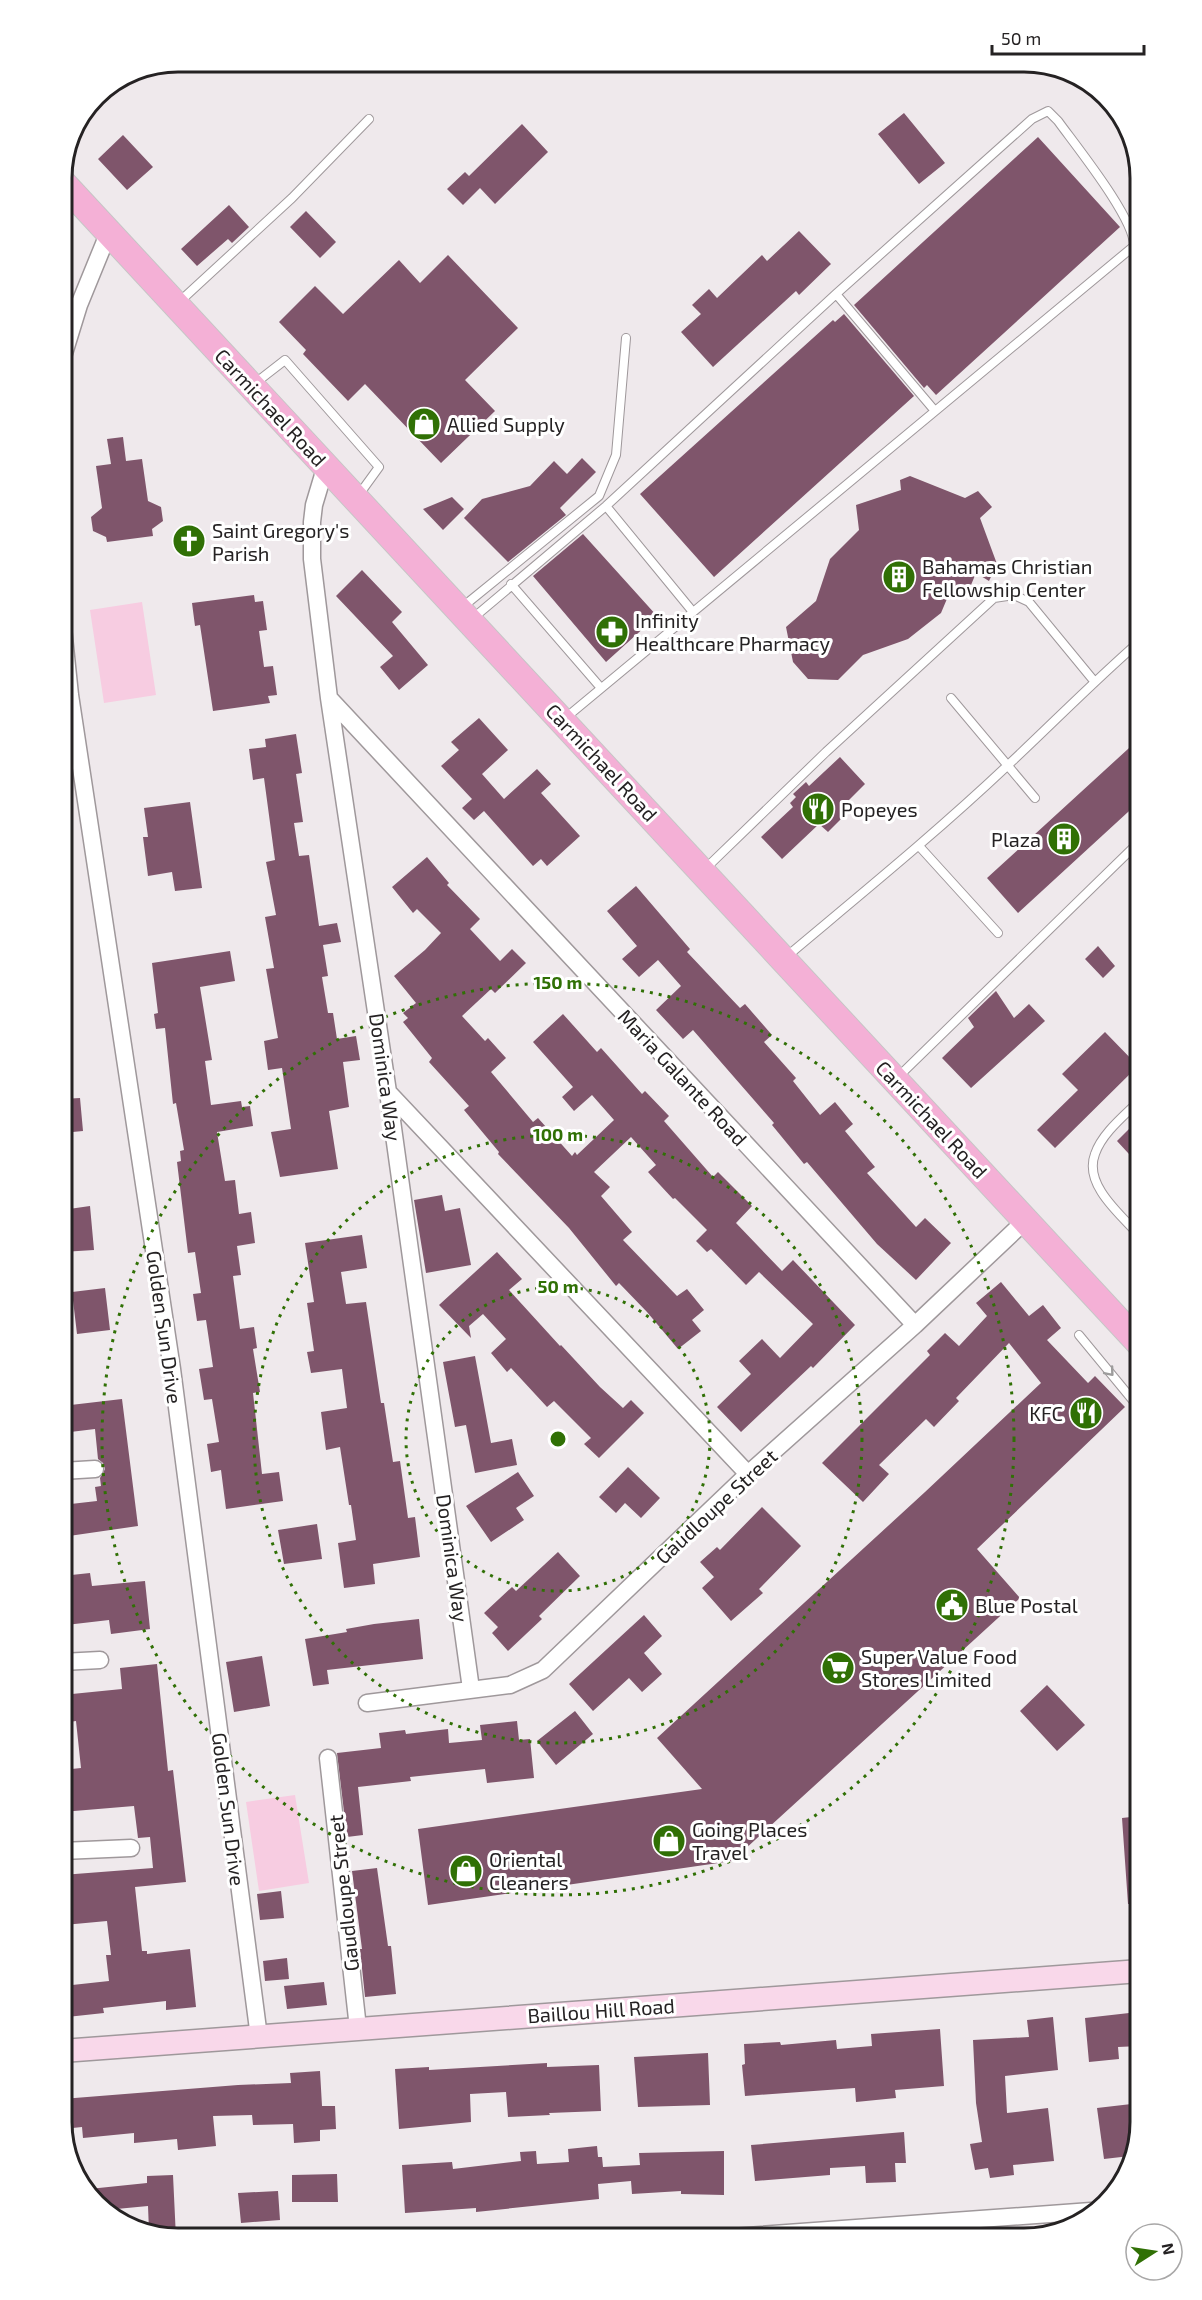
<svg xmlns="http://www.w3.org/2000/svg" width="1202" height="2300" viewBox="0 0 1202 2300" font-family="'Exo 2',sans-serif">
<rect width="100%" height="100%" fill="#efe9ec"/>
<!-- green -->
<path fill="#f7cce1" d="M142,602L156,695L104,703L90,610Z
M295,1795L309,1883L259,1891L246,1802Z"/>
<!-- building -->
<path fill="#7f556b" d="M904,113L945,163L919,184L878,134Z
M522,124L548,152L495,204L480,188L463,205L447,189L465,172L469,176Z
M123,135L153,167L127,190L98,159Z
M1038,137L1120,227L936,395L927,385L924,388L854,305Z
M229,205L249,227L232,243L228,239L197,266L181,249Z
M306,211L336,242L320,258L290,227Z
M799,231L831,264L799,295L796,291L713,367L681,332L701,314L692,305L709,289L717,298L762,255L767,261Z
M448,255L518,328L465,380L495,411L441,463L365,384L348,401L303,354L306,350L279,322L315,286L343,314L399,260L420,283Z
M844,314L914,396L714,577L640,494L833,320L835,322Z
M123,437L126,461L142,459L148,501L161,507L163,521L152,529L153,536L107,542L106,537L93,531L91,517L102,508L96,466L111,464L107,439Z
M582,458L596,472L560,508L566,515L508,562L464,518L482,499L530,486L554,461L567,474Z
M910,476L965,498L978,491L992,507L980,518L997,564L989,581L976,573L966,597L949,594L941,613L908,639L863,655L838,680L808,679L793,662L786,627L816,601L830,559L859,530L856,505L901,490L900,480Z
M452,497L464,509L443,530L423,509Z
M583,534L657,616L606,662L533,576Z
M362,570L402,612L392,622L428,665L399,690L380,667L393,656L336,596Z
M254,595L255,602L263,601L267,630L259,631L264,667L273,666L277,695L268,696L270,703L213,711L200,625L195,626L192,603Z
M479,718L508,750L482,774L504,799L537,769L551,784L541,793L580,836L547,866L541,859L533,866L484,811L474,820L462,808L472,799L441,766L459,750L451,742Z
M296,734L302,773L296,774L303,822L294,823L299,856L309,855L319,926L337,923L341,942L323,945L328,976L322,977L328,1013H333L337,1039L356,1036L360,1060L343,1062L349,1107L329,1111L338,1169L280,1177L271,1132L291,1129L282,1068L268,1070L264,1041L278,1038L266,969L274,968L265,917L276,915L266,862L275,860L264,778L253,780L249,749L266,747L265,739Z
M1140,738V801L1018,913L987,878Z
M840,757L865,784L843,806L848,812L828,832L819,824L782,859L761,837L793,807L790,803L796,797L793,794L806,782L809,786Z
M190,802L202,888L175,891L172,872L148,876L143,837H148L144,808Z
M427,857L449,883L447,885L480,919L470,929L500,961L512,949L526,963L495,993L491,989L462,1016L485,1041L488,1038L506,1058L491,1072L533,1122L538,1118L572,1156L575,1152L577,1155L614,1120L592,1095L574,1111L562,1097L573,1087L533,1042L563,1014L597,1052L601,1048L642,1094L645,1091L669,1116L664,1121L713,1177L718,1172L752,1206L736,1223L782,1271L793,1260L855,1325L813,1368L811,1366L741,1432L717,1407L751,1374L739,1361L762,1339L780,1358L813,1324L759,1272L746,1285L711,1249L707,1252L696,1241L707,1230L675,1198L673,1199L648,1172L656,1165L631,1137L594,1172L610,1187L601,1196L632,1232L623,1240L677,1296L687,1289L704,1310L692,1320L701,1331L678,1349L647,1312L619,1283L616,1286L569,1228L498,1154L499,1152L464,1110L469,1106L429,1062L432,1058L403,1022L408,1018L403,1013L416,1003L394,976L425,950L441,933L417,909L413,913L392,887Z
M636,886L690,949L687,952L740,1008L745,1004L772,1035L764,1042L796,1078L793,1081L820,1115L835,1102L853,1124L845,1131L875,1167L867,1173L916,1227L925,1218L951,1243L916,1280L877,1244L807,1162L804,1164L772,1125L774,1123L693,1030L683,1039L656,1010L681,986L658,960L639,977L622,959L637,946L607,911Z
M1098,946L1115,966L1103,978L1085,959Z
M230,951L235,981L200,987L212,1060L205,1061L211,1105L241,1101L242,1107L250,1106L253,1126L217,1132L225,1181L235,1180L239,1214L251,1212L255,1243L237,1246L241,1275L233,1276L240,1329L254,1327L257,1348L253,1349L260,1392L253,1393L262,1474L279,1472L283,1501L226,1509L221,1470L211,1472L207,1444L219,1442L212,1399L204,1400L199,1369L213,1367L206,1320L197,1321L193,1294L201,1293L195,1252L188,1253L177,1162L181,1161L180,1151L184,1150L176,1103L173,1104L165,1028L156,1029L154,1014L158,1013L152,963Z
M996,991L1014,1018L1029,1004L1045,1021L971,1088L942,1058L974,1027L968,1018Z
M1105,1032L1138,1066L1055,1148L1037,1130L1078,1090L1062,1074Z
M80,1098L83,1131L62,1133V1099Z
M1140,1118V1166L1117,1141Z
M442,1195L445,1211L460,1208L471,1265L426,1273L414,1200Z
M90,1206L94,1250L62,1252V1210Z
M362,1235L367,1268L341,1272L346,1304L366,1302L381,1403H384L393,1462L400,1461L408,1518L415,1517L420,1557L373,1564L375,1584L344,1588L338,1543L356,1540L351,1505H349L340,1447L326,1450L321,1412L347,1408L342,1369L311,1373L307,1352L314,1351L307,1303L314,1302L305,1243Z
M497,1252L522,1279L509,1290L560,1346L561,1345L600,1387L623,1408L631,1400L644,1413L599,1458L584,1444L591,1438L554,1401L547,1407L511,1368L507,1372L491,1353L506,1339L483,1314L469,1326L471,1338L439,1305Z
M1001,1282L1029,1316L1043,1305L1061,1328L1047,1340L1088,1383L1095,1376L1125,1407L977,1549L1020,1598L732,1861L428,1905L418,1829L702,1789L657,1738L925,1492L1041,1383L1009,1343L956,1398L959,1401L934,1427L926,1419L879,1465L889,1474L863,1502L822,1463L930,1355L927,1351L945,1333L959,1346L987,1316L976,1303Z
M105,1288L110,1330L77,1334L72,1292Z
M475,1356L491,1443L512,1439L517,1465L475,1473L466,1425L455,1427L443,1362Z
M122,1399L138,1526L62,1537V1505L97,1501L95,1487L101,1486L100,1478L105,1469L103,1463L98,1459L95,1429L62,1433V1406Z
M628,1467L660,1498L641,1518L625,1503L616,1513L599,1497Z
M518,1472L534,1496L516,1508L524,1520L491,1542L466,1506Z
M762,1507L801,1546L759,1589L763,1593L731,1621L702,1588L714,1577L700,1562L717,1547L720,1550Z
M317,1524L322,1559L284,1564L278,1530Z
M558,1552L580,1576L539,1616L542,1619L508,1651L492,1633L498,1627L484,1613L512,1587L516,1591Z
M90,1573L92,1586L145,1581L150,1629L111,1634L109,1620L66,1625L62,1576Z
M644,1615L662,1636L644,1653L662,1674L642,1692L629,1678L593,1711L569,1684Z
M419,1619L423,1659L327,1670L329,1684L313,1686L305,1639L347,1632L346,1629L374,1624Z
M262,1656L270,1706L234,1712L226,1662Z
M157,1664L168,1771L173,1770L186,1882L135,1887L142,1951H147V1954L190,1949L196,2007L166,2010V2001L103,2008L104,2013L67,2017L63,1986L109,1981L106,1955H111L107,1921L64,1925L62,1875L153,1868L150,1837L138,1838L134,1806L62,1812V1770L81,1768L76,1721L62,1723V1695L122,1689L120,1668Z
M1047,1685L1085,1725L1057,1751L1020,1711Z
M575,1711L593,1734L556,1765L537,1741Z
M517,1721L519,1740L530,1739L534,1778L487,1783L485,1769L410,1777L411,1781L358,1787L363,1835L347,1837L337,1753L381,1748L379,1733L405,1730L406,1734L448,1729L449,1743L482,1740L480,1725Z
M1140,1816V1904H1128L1122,1818Z
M377,1868L388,1946H391L396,1994L365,1997L360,1949H362L352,1871Z
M281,1891L284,1918L260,1920L257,1894Z
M287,1958L289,1979L265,1981L263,1961Z
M324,1982L327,2005L287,2009L284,1986Z
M1138,2012L1140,2046L1118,2047L1119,2059L1089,2062L1085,2018Z
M1053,2017L1058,2070L1005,2076L1007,2113L1048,2108L1054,2161L1013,2165L1014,2175L990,2178L988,2168L975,2170L970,2144L982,2142L976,2103L973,2040L1029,2037L1027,2020Z
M940,2029L944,2086L895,2090L896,2098L856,2102L855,2088L745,2096L742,2065L745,2064L744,2044L780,2042L781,2045L836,2040L837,2049L872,2046L871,2034Z
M708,2053L710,2105L638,2107L634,2057Z
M547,2063V2067L599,2065L601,2111L549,2113L550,2115L508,2117L506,2092L470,2094L471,2122L399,2129L395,2069L429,2067V2070Z
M320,2071L322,2106H335L336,2129L320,2130V2141L294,2143L293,2124L253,2125L252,2115L213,2116L216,2146L178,2150L177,2139L134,2143V2133L83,2138L82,2127L63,2129L62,2099L238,2085L291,2083L290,2073Z
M1140,2103V2123L1130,2156L1104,2159L1097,2108Z
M904,2132L906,2163H895L896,2182L866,2183L865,2166L830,2168V2175L755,2181L751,2145Z
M597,2146L598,2157H602L603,2167L640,2165L639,2153L724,2151V2195L681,2194V2191L632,2194L631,2181L598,2184L599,2199L476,2212V2208L405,2213L402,2165L452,2162L453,2169L521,2161L520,2152L536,2151L537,2164L569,2162L568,2149Z
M337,2174L338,2202H292V2175Z
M173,2175L176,2238L149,2231L148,2206L106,2210L89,2189L147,2183V2176Z
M278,2191L280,2220L241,2223L238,2193Z"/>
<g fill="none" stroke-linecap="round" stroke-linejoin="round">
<defs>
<path id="service" d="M836,294L935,411
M177,304L292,198L369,119
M254,384L285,360L379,467L358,496
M606,506L693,612
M511,584L601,688
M460,609L599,496L616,455L626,338
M472,619L606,506L836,294L1032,119L1048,111L1058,121C1076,146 1135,219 1134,246L563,720
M951,698L1035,798
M919,846L998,933
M704,870L826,752L994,598L1014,595L1029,602L1094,681
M786,957C861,894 936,833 1007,766C1052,724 1094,681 1140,641
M898,1077L1140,841
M1140,1236C1122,1216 1083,1185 1095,1154C1102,1133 1125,1115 1140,1100
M1079,1335L1140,1409"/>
<path id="minor" d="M62,360L79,305L108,234
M326,465L314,505L312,522V559L329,698L388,1092L471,1689
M62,618L70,695L172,1369L259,2037
M329,698L915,1325
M388,1092L748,1474
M62,1471L95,1469
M62,1662L100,1660
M367,1703L510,1685L543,1670L748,1474L915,1325L1025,1221
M328,1758L358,2028
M62,1851L131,1848
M718,2238L1091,2211"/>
<path id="secondary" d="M62,2051L1140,1971"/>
<path id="primary" d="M62,182L1140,1344"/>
</defs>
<!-- service casing -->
<use href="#service" stroke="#9f989b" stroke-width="10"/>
<!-- minor casing -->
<use href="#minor" stroke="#9f989b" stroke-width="19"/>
<!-- secondary casing -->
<use href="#secondary" stroke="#9f989b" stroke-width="25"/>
<!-- primary casing -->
<use href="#primary" stroke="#c6c6c6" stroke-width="28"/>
<!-- service -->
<use href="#service" stroke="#fff" stroke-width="8"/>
<!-- minor -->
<use href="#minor" stroke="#fff" stroke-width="16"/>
<!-- secondary -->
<use href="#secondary" stroke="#f9d8ea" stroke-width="22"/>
<!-- primary -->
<use href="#primary" stroke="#f4b0d6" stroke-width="26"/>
</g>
<!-- one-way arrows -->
<defs><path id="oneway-chevron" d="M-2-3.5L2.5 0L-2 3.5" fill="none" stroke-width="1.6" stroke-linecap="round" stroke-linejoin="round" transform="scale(1.5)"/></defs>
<use stroke="#9d9c9c" href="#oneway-chevron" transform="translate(1110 1372) rotate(50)"/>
<!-- distance rings -->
<g fill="none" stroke="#307005" stroke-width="3" stroke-dasharray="3 6">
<circle cx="558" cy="1439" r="152"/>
<circle cx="558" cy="1439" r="304"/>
<circle cx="558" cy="1439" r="456"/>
</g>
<!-- icons -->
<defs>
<symbol id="shop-disc" viewBox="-11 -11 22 22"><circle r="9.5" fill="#307005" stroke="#fff"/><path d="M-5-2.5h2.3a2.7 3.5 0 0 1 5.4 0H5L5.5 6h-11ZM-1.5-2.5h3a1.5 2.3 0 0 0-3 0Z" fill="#fff"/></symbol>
<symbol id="church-disc" viewBox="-11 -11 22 22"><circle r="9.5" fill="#307005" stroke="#fff"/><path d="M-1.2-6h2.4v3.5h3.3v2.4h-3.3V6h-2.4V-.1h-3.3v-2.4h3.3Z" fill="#fff"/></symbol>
<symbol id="building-disc" viewBox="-11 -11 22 22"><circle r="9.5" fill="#307005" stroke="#fff"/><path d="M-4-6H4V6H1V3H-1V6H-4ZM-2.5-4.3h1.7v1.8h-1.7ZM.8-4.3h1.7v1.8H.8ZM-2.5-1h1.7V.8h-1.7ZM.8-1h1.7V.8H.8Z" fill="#fff"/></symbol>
<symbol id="pharmacy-disc" viewBox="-11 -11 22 22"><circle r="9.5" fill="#307005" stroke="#fff"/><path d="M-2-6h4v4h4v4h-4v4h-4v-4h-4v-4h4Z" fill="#fff"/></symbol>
<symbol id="restaurant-disc" viewBox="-11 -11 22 22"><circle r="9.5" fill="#307005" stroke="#fff"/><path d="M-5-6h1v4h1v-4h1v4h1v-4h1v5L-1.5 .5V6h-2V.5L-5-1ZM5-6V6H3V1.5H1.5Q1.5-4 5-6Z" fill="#fff"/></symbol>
<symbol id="civic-disc" viewBox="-11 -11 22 22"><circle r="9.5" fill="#307005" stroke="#fff"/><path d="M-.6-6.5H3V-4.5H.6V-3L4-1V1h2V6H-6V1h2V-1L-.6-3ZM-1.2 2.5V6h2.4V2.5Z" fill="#fff"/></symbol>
<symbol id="supermarket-disc" viewBox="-11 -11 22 22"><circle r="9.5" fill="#307005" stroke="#fff"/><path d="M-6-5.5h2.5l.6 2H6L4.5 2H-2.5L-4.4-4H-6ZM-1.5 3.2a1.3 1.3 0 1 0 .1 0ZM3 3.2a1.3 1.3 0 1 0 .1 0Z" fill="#fff"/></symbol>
</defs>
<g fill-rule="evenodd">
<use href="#shop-disc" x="405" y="405" width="38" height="38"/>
<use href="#church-disc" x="170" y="522" width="38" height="38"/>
<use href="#building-disc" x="880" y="558" width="38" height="38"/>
<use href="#pharmacy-disc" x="593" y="613" width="38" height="38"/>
<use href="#restaurant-disc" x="799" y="790" width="38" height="38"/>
<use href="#building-disc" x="1045" y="820" width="38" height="38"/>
<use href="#restaurant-disc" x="1067" y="1394" width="38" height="38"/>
<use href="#civic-disc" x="933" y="1586" width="38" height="38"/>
<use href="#supermarket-disc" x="819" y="1649" width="38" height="38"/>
<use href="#shop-disc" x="650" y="1822" width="38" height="38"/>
<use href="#shop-disc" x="447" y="1852" width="38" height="38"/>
</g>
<g text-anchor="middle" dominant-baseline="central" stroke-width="6" stroke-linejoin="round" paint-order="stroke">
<!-- street labels -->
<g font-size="20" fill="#252223" stroke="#fff">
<text transform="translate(271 407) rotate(47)">Carmichael Road</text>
<text transform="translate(602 762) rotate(47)">Carmichael Road</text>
<text transform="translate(386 1077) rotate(82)">Dominica Way</text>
<text transform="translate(683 1077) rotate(47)">Maria Galante Road</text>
<text transform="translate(932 1119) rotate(47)">Carmichael Road</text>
<text transform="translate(165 1327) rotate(82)">Golden Sun Drive</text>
<text transform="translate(716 1506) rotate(-43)">Gaudloupe Street</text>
<text transform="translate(453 1558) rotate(82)">Dominica Way</text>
<text transform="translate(229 1809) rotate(83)">Golden Sun Drive</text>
<text transform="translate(343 1893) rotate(-96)">Gaudloupe Street</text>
<text transform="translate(601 2010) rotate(-4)">Baillou Hill Road</text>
</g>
<!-- poi labels -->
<g font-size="20" fill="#252223" stroke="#fff" text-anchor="start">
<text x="447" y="424">Allied Supply</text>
<text x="212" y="530">Saint Gregory's<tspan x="212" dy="23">Parish</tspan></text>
<text x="922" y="566">Bahamas Christian<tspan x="922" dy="23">Fellowship Center</tspan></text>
<text x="635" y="620">Infinity<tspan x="635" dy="23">Healthcare Pharmacy</tspan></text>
<text x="841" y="809">Popeyes</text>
<text x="1041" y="839" text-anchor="end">Plaza</text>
<text x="1063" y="1413" text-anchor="end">KFC</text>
<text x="975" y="1605">Blue Postal</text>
<text x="861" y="1656">Super Value Food<tspan x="861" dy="23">Stores Limited</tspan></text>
<text x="692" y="1829">Going Places<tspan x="692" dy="23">Travel</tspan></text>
<text x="489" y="1859">Oriental<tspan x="489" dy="23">Cleaners</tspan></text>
</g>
</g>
<!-- crop -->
<path d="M0 0H1202V2300H0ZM178 72H1024A106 106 0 0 1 1130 178V2122A106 106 0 0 1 1024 2228H178A106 106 0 0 1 72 2122V178A106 106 0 0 1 178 72Z" fill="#fff" fill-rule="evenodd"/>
<path fill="none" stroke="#252223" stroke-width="3" d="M178 72H1024A106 106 0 0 1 1130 178V2122A106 106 0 0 1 1024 2228H178A106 106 0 0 1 72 2122V178A106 106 0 0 1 178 72Z"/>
<circle cx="558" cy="1439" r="9" fill="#307005" stroke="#fff" stroke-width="3"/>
<g font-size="18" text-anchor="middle" font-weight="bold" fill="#307005" stroke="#fff" stroke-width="6" stroke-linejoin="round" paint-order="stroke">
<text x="558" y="989">150 m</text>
<text x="558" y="1141">100 m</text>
<text x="558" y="1293">50 m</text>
</g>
<!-- north arrow -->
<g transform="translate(1154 2252) rotate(78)"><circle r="28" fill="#ffffff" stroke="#a8a7a7" stroke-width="1.5"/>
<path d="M0-4.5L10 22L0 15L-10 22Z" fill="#307005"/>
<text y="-9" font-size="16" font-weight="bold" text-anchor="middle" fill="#252223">N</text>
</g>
<!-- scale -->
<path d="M992 45v9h152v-9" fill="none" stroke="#252223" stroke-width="3"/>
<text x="1001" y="45" font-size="18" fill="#252223" stroke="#ffffff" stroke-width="4.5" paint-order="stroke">50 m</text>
</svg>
